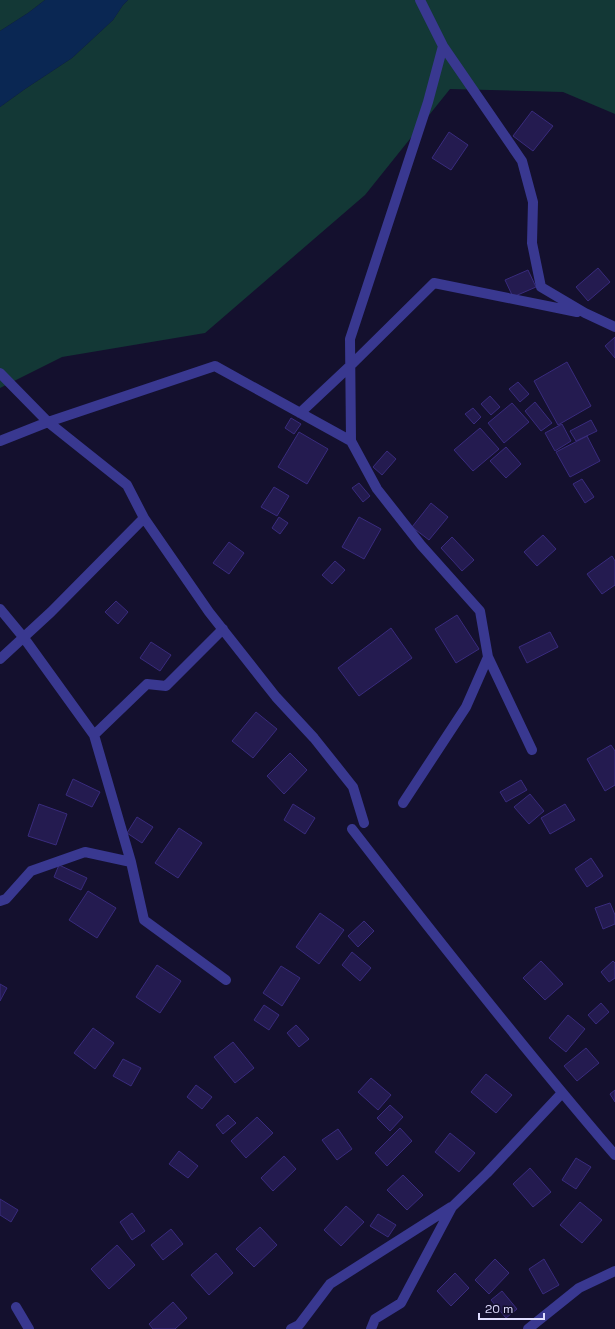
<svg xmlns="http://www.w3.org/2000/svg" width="615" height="1329" viewBox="0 0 615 1329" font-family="'Space Grotesk',sans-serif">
<rect width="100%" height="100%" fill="#14102e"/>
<!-- green -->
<path fill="#133836" d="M0,0H45L28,13L0,31Z
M128,0H615V114L563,92L450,89L365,195L205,333L62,357L0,388V107L25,89L72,58L113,20L123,5Z"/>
<!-- water -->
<path fill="#0a2753" d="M45,0H128L123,5L113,20L72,58L25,89L0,107V31L28,13Z"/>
<!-- building -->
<path fill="#241b50" stroke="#392b7d" d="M532,111L553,126L533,151L513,136Z
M449,132L468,145L451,170L432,158Z
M598,268L610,282L588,301L576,287Z
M528,270L536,287L513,297L505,280Z
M615,337V358L605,346Z
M567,362L591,406L558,425L534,381Z
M518,382L529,394L520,402L509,389Z
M490,396L500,407L491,415L481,404Z
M535,402L552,423L541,431L525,411Z
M512,403L529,422L504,443L488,423Z
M473,408L481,417L474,424L465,414Z
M291,418L301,424L294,434L285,428Z
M591,420L597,431L576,441L570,431Z
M562,424L571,441L555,451L545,433Z
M480,428L499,449L473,471L454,450Z
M299,432L328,449L307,484L278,467Z
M587,436L600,461L570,477L556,452Z
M506,447L521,464L506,478L490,461Z
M387,451L396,459L382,475L373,467Z
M582,479L594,497L585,503L573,484Z
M359,483L370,496L363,502L352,488Z
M274,487L289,496L277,516L261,507Z
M431,503L448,517L429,540L412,527Z
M279,517L288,523L280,534L272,528Z
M359,517L381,529L364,559L342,547Z
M543,535L556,549L537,566L524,552Z
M452,537L474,560L462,571L441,548Z
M229,542L244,553L229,574L213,563Z
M612,556L615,561V585L602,594L587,574Z
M335,561L345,570L332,584L322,575Z
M116,601L128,612L118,624L105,612Z
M457,615L479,649L456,663L435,629Z
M391,628L412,658L359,696L338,668Z
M550,632L558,647L527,663L519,647Z
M151,642L171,655L160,671L140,658Z
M256,712L277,729L253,758L232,741Z
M611,745L615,751V785L605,791L587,759Z
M290,753L307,770L284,794L267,776Z
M73,779L100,792L92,807L66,795Z
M521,780L527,790L506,802L500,792Z
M530,794L544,811L529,824L514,807Z
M39,804L67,814L56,845L28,836Z
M293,804L315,818L305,834L284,820Z
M565,804L575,820L550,834L541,818Z
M137,817L153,827L142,843L127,833Z
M179,828L202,843L178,878L155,863Z
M591,858L603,876L587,887L575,869Z
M59,865L87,878L81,890L54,877Z
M88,891L116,908L97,938L69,920Z
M610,903L615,915V924L603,929L595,908Z
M320,913L344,930L319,964L296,947Z
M364,921L374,931L358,947L348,936Z
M352,952L371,968L360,981L342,965Z
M541,961L563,984L545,1000L523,978Z
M613,961L615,963V978L609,982L601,972Z
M157,965L181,981L160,1013L136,997Z
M281,966L300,978L282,1006L263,993Z
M0,984L7,988L0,1001Z
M601,1003L609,1012L596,1024L588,1015Z
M264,1005L279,1015L269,1030L254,1020Z
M568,1015L585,1029L566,1052L549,1038Z
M296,1025L309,1039L299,1047L287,1033Z
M93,1028L114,1043L95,1069L74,1053Z
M233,1042L254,1068L235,1083L214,1057Z
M586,1048L599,1063L577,1081L564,1066Z
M123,1059L141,1068L131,1086L113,1076Z
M486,1074L512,1095L496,1113L471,1092Z
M371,1078L391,1095L378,1110L358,1092Z
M196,1085L212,1097L202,1109L187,1097Z
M615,1090V1102L610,1094Z
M390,1105L403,1117L390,1131L377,1118Z
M228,1115L236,1123L223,1134L216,1125Z
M257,1117L273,1133L246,1158L231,1141Z
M400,1128L412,1141L387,1166L375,1153Z
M338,1129L352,1149L337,1160L322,1140Z
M450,1133L475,1153L459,1172L435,1152Z
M179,1151L198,1166L188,1178L169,1164Z
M284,1156L296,1169L273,1191L261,1178Z
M576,1158L591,1167L576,1189L562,1180Z
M530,1168L551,1192L533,1207L513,1184Z
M403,1175L423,1195L407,1210L387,1190Z
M0,1199L18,1210L11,1222L0,1215Z
M580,1202L602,1220L582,1243L560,1225Z
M346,1206L364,1222L341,1246L324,1230Z
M132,1213L145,1231L132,1240L120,1222Z
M378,1214L396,1225L388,1237L370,1226Z
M260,1227L277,1245L254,1267L236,1249Z
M171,1229L183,1244L163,1260L151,1245Z
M117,1245L135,1265L109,1289L91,1269Z
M216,1253L233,1273L209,1295L191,1275Z
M495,1259L509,1273L489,1294L475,1280Z
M544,1259L559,1285L543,1294L529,1269Z
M455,1273L469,1288L451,1306L437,1291Z
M502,1291L517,1309L506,1318L491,1300Z
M173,1302L187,1318L175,1329H153L149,1324Z"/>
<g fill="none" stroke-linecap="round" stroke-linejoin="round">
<!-- minor -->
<path stroke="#393890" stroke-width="10" d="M420,0L443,46L428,102L350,339L351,441L377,489L421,545L480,611L488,657L532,750
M443,46L522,161L533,202L532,243L541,287L585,313L615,327
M0,373L48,422L127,485L144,518L209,612L276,697L314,738L353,787L364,823
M300,413L350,366L434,283L577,312
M0,441L48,422L215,366L351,441
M0,609L24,638L94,735L131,862L144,920L226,980
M0,659L51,612L144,518
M94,735L147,684L166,686L223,629
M403,803L466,707L488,657
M352,829C437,939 524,1049 615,1155
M0,901L6,899L31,871L85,852L131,862
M16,1307L29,1329
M291,1329L299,1325L330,1284L451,1207
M371,1329L375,1319L401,1303L452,1207L487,1173L562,1093
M528,1329L579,1288L615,1271"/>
</g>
<!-- scale -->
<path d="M479 1313v6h65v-6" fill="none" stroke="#e0ddff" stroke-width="2"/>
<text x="485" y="1313" font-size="12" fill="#e0ddff" stroke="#14102e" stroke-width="3" paint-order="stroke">20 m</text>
</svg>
